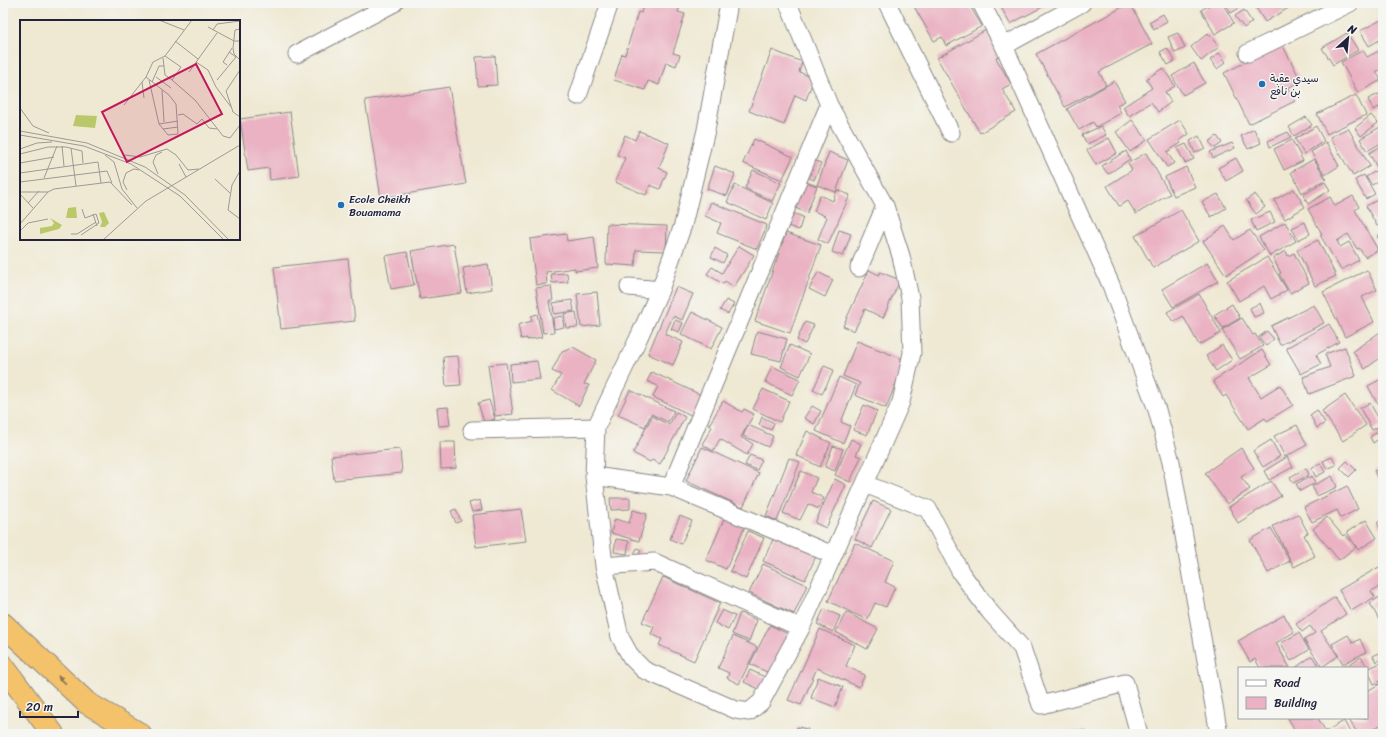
<svg xmlns="http://www.w3.org/2000/svg" width="1386" height="737" viewBox="0 0 1386 737" font-family="Sriracha,'Playpen Sans Arabic',sans-serif">
<rect width="100%" height="100%" fill="#f6f6f2"/>
<filter id="ink" filterUnits="userSpaceOnUse"><feTurbulence type="fractalNoise" baseFrequency=".025" numOctaves="2"/><feDisplacementMap in="SourceGraphic" scale="8" xChannelSelector="R" yChannelSelector="G"/><feConvolveMatrix kernelMatrix="1 2 1 2 8 2 1 2 1" color-interpolation-filters="sRGB"/></filter>
<filter id="wash" filterUnits="userSpaceOnUse"><feTurbulence type="fractalNoise" baseFrequency=".012" numOctaves="4" result="noise"/><feDisplacementMap in="SourceGraphic" scale="16" xChannelSelector="R" yChannelSelector="G"/><feGaussianBlur stdDeviation="0.9" result="paint"/><feColorMatrix in="noise" values="0 0 0 0 0 0 0 0 0 0 0 0 0 0 0 0 0 1.4 0 .05"/><feComposite in="paint" operator="in"/></filter>
<g filter="url(#wash)">
<rect width="100%" height="100%" fill="#efe9d3"/>
<g id="blocks">
<!-- building -->
<path fill="#eab2c3" d="M644,3H681L678,12L685,14L673,53L680,55L676,66L666,62L659,85L648,81L645,90L614,80L622,54L625,55L638,12L641,13Z
M912,3H960L962,6L968,3L982,26L946,46L942,37L934,41Z
M999,3H1050L1010,24Z
M1130,3L1152,44L1099,72L1106,85L1065,107L1036,54Z
M1213,3H1222L1234,23L1215,34L1201,10Z
M1225,3H1248L1231,13Z
M1253,3H1297L1265,22Z
M1244,10L1252,22L1244,28L1235,16Z
M1163,14L1167,21L1154,29L1149,22Z
M1383,19V38L1369,46L1360,31Z
M986,30L1000,55L996,58L1011,84L1002,89L1016,112L980,133L937,58Z
M1178,33L1185,48L1175,53L1168,37Z
M1208,33L1219,47L1201,61L1191,47Z
M1347,33L1358,50L1333,65L1322,48Z
M1282,44L1301,81L1288,88L1295,101L1249,124L1224,73Z
M1167,48L1175,61L1168,65L1160,52Z
M1383,49V68L1376,72L1381,80L1358,93L1341,62L1363,50L1367,57Z
M772,50L802,62L799,72L814,78L806,100L795,95L784,125L749,111Z
M1219,53L1226,62L1217,69L1210,60Z
M495,56L497,85L478,86L476,57Z
M1194,63L1205,83L1183,95L1172,76Z
M1163,68L1175,86L1165,92L1171,102L1158,112L1151,102L1129,116L1123,107L1152,88L1146,79Z
M1114,81L1125,101L1117,105L1121,113L1096,127L1093,122L1079,130L1067,109Z
M449,87L466,184L381,198L365,100Z
M1383,92V105L1373,110L1368,99Z
M1356,95L1366,115L1327,134L1317,114Z
M290,112L299,176L270,180L269,168L248,171L240,119Z
M1371,115L1378,123L1361,136L1355,128Z
M1306,117L1312,125L1294,136L1289,127Z
M1132,120L1147,140L1130,152L1116,132Z
M1180,120L1189,134L1179,141L1181,143L1167,152L1174,163L1167,167L1149,139Z
M1101,126L1106,135L1087,144L1082,135Z
M1316,126L1324,141L1304,154L1295,139Z
M1380,127L1383,132V142L1367,151L1360,139Z
M1348,128L1370,166L1353,176L1330,137Z
M1254,129L1261,143L1248,149L1241,136Z
M639,131L669,143L659,168L667,172L660,189L650,185L646,195L615,182L625,158L617,155L625,135L635,140Z
M1288,132L1291,137L1270,147L1268,141Z
M1199,136L1205,148L1195,153L1190,141Z
M1217,136L1222,143L1215,148L1209,142Z
M1109,138L1117,153L1096,165L1087,150Z
M754,139L793,157L782,180L743,163Z
M1292,140L1303,161L1284,170L1274,149Z
M1326,142L1339,166L1325,175L1311,152Z
M1232,143L1235,148L1213,158L1210,152Z
M1186,144L1194,159L1185,163L1177,148Z
M1383,145V178L1369,153Z
M1126,151L1130,159L1108,174L1102,166Z
M829,152L848,160L836,192L817,185Z
M1146,153L1170,194L1136,214L1128,201L1119,206L1107,186L1132,170L1128,163Z
M1236,158L1243,171L1226,181L1218,168Z
M1314,159L1326,179L1302,193L1291,172Z
M813,160L821,163L814,180L807,177Z
M715,166L735,174L727,196L707,189Z
M1186,167L1195,187L1174,196L1165,177Z
M753,170L781,183L772,201L745,188Z
M1377,170L1382,179L1372,185L1366,177Z
M1364,175L1375,194L1366,199L1355,180Z
M803,181L817,186L807,213L793,207Z
M1325,182L1330,190L1308,204L1303,195Z
M735,185L773,203L766,220L727,202Z
M1294,189L1305,207L1285,219L1274,200Z
M837,190L850,195L828,244L818,239L827,217L814,211L820,195L833,201Z
M1218,194L1226,208L1211,217L1202,202Z
M1255,194L1265,207L1256,214L1246,200Z
M1353,196L1359,207L1355,210L1378,250L1365,257L1359,248L1357,249L1348,234L1337,241L1340,247L1349,242L1359,260L1341,270L1320,235L1322,234L1308,209L1330,197L1335,206Z
M1383,197V223L1377,226L1366,206Z
M711,202L767,225L757,249L717,233L721,223L705,216Z
M1181,210L1199,241L1153,268L1135,236Z
M1270,212L1275,222L1256,231L1251,220Z
M793,213L803,217L799,230L788,226Z
M1285,222L1296,241L1270,256L1259,237Z
M1305,222L1310,234L1298,240L1292,228Z
M607,224L667,226L666,251L636,250L635,266L606,264Z
M1225,226L1234,240L1250,230L1264,250L1226,275L1203,241Z
M839,230L851,234L843,256L832,252Z
M786,233L821,245L790,333L755,321Z
M1383,233V244L1382,245L1377,236Z
M566,234L567,241L594,237L598,268L575,271V268L546,272L547,284L536,285L530,239Z
M1318,240L1336,276L1315,286L1297,250Z
M454,244L462,293L420,299L411,251Z
M739,246L754,255L734,287L725,281L723,284L707,274L712,267L722,273Z
M715,248L727,255L723,263L711,257Z
M1286,251L1288,256L1294,253L1309,283L1290,293L1279,274L1281,273L1273,258Z
M407,252L414,285L391,289L385,256Z
M1267,257L1287,290L1271,299L1264,286L1239,301L1227,281Z
M348,259L355,321L281,329L274,267Z
M1207,263L1218,281L1173,307L1162,289Z
M488,264L492,289L467,293L463,268Z
M869,270L879,275L880,272L900,280L883,318L865,309L854,331L843,326Z
M1367,270L1377,290L1362,297L1374,322L1345,337L1323,292Z
M818,272L833,280L825,297L809,289Z
M567,273L568,282L552,283L551,274Z
M551,286L553,301H549L554,332L543,333L536,288Z
M676,287L693,294L682,320L673,316L665,334L683,342L673,365L648,354Z
M597,292L600,325L581,327L577,294Z
M1199,294L1221,333L1199,345L1183,316L1173,322L1167,312Z
M572,300L574,311L554,314L553,303Z
M726,300L734,304L728,314L720,310Z
M1260,303L1264,313L1254,317L1250,308Z
M1232,304L1240,318L1223,328L1214,315Z
M1314,305L1324,323L1280,345L1271,326Z
M576,312L578,327L566,328L564,314Z
M692,312L722,327L711,349L681,334Z
M537,314L542,337L527,340V338L521,339L518,325L532,321L531,316Z
M562,316L564,327L554,329L553,318Z
M1242,318L1253,335L1255,334L1263,346L1240,359L1222,330Z
M675,320L683,323L679,332L671,329Z
M805,322L814,325L805,344L797,340Z
M1329,324L1339,342L1316,355L1321,364L1301,374L1286,348Z
M1383,330V356L1365,369L1353,351Z
M757,331L787,339L781,361L751,354Z
M1267,331L1274,339L1266,346L1259,337Z
M857,341L905,360L886,408L855,395L860,383L843,376Z
M790,345L810,354L800,376L781,367Z
M1222,345L1232,360L1216,371L1206,356Z
M573,347L596,360L584,384L589,385L579,406L552,390L561,375L552,371L562,351Z
M1345,347L1356,376L1309,394L1303,377L1330,367L1325,354Z
M1262,350L1271,365L1249,378L1261,397L1280,385L1293,405L1267,421L1265,418L1248,429L1226,395L1223,397L1213,381Z
M458,356L461,385L446,386L443,357Z
M537,361L540,379L511,382L510,364Z
M506,363L513,414L495,416L488,365Z
M772,366L800,379L792,395L765,382Z
M824,366L834,370L822,394L813,390Z
M652,372L703,396L693,416L653,397L658,386L647,381Z
M839,377L856,385L841,422L850,426L843,443L816,431Z
M1383,378V394L1381,395L1383,400L1377,403L1368,386Z
M763,389L789,401L780,422L753,409Z
M630,390L674,411L668,422L651,414L645,427L618,415Z
M1345,395L1366,425L1343,441L1322,411Z
M489,400L495,419L484,422L478,403Z
M723,401L742,412L744,409L754,414L741,437L753,444L747,455L720,439L713,451L702,444L712,427L709,425Z
M1370,403L1382,425L1372,430L1360,408Z
M864,405L877,411L867,435L853,430Z
M812,406L821,411L814,424L804,418Z
M448,407L450,425L439,426L437,408Z
M1317,410L1325,423L1317,428L1310,415Z
M676,412L685,417L660,464L652,460L650,462L633,453L652,416L669,425Z
M762,417L774,423L771,430L759,425Z
M748,425L773,436L768,447L743,436Z
M1297,425L1307,445L1285,457L1274,436Z
M1383,428V436L1373,443L1370,437Z
M807,431L831,443L820,467L796,455Z
M851,439L861,444L856,455L861,457L850,482L835,475Z
M1271,440L1280,456L1263,467L1253,451Z
M440,442H455L456,468L441,469Z
M833,446L843,449L835,471L825,467Z
M702,447L759,473L743,507L686,481Z
M1241,448L1254,468L1241,477L1250,489L1227,504L1205,473Z
M400,449L402,473L334,480L331,456Z
M750,455L762,460L757,470L745,465Z
M1287,457L1293,467L1269,480L1264,471Z
M1332,457L1336,465L1327,469L1323,461Z
M789,458L800,462L777,521L766,516Z
M1347,461L1356,470L1349,477L1340,468Z
M1320,463L1325,472L1316,477L1311,468Z
M1383,467V489L1374,471Z
M1306,468L1309,475L1293,483L1290,477Z
M801,471L817,478L811,492L824,498L819,509L808,504L800,520L783,513Z
M1312,476L1315,483L1300,491L1296,484Z
M1332,476L1337,487L1317,496L1312,486Z
M835,479L846,485L826,528L815,523Z
M1271,481L1281,496L1238,523L1229,507Z
M1347,486L1358,509L1341,518L1337,510L1312,522L1304,507Z
M610,498H630V509L611,510Z
M480,500L482,510L472,512L469,503Z
M873,501L891,509L872,548L855,539Z
M456,509L461,521L456,523L451,511Z
M521,509L526,541L476,547L472,515Z
M633,510L647,514L639,541L611,533L615,519L629,523Z
M1298,514L1308,533L1304,535L1315,556L1294,567L1273,526Z
M680,516L692,521L681,544L670,539Z
M725,517L745,526L726,569L706,560Z
M1327,517L1343,536L1345,534L1356,547L1339,560L1313,529Z
M1383,518V532L1377,523Z
M1366,520L1377,538L1358,550L1347,532Z
M1271,528L1290,561L1268,573L1250,540Z
M748,531L764,538L746,579L730,571Z
M775,535L817,554L805,580L763,561Z
M616,539L629,541L627,554L614,552Z
M855,543L894,561L885,582L895,587L886,607L875,603L867,620L828,601Z
M637,548L641,550L635,562L631,560Z
M763,564L807,585L794,614L749,593Z
M1379,567L1383,573V585L1371,591L1375,597L1351,611L1339,590Z
M663,577L720,603L694,661L659,645L662,639L651,634L654,627L642,622Z
M1383,595V618L1379,620L1370,603Z
M1335,597L1346,614L1321,631L1338,656L1322,667L1304,640L1315,633L1310,626L1302,632L1296,624Z
M824,609L840,616L833,632L817,624Z
M722,610L735,616L728,630L715,623Z
M846,612L878,629L867,649L836,632Z
M740,613L757,620L749,641L732,634Z
M1284,615L1294,632L1276,643L1290,668H1260L1255,659L1250,662L1238,641Z
M770,625L790,635L771,674L750,664Z
M820,629L855,645L846,666L865,675L859,687L817,668L801,705L788,700Z
M1299,633L1309,650L1291,661L1281,643Z
M1348,635L1353,643L1360,639L1366,652L1343,664L1332,644Z
M733,636L757,647L739,684L727,678L729,673L718,668Z
M1379,653L1382,659L1376,662L1373,656Z
M1312,656L1320,668H1295Z
M1361,657L1367,666L1364,668H1343Z
M1383,662V671L1382,672L1383,680L1374,684L1367,669Z
M750,670L769,679L763,691L744,682Z
M818,677L843,687L835,707L811,698Z
M1381,683L1383,687V723L1366,734H1358L1348,718H1367V691Z
M1288,718H1318L1327,734H1297Z
M1344,721L1351,734H1327L1326,731Z
M797,727L808,729L807,734H796Z
M1086,731V734H1039V733Z"/>
</g>
</g>
<g filter="url(#ink)">
<use href="#blocks" fill-opacity="0" stroke="#888687" stroke-width="1"/>
<g fill="none" stroke-linecap="round" stroke-linejoin="round">
<defs>
<path id="minor" d="M729,3L706,130L683,225L660,290L639,337L596,427L594,476L604,566L620,637L631,657L644,670L736,710L749,712L761,702L801,628L901,402L912,353L910,298L901,256L885,206L829,105L788,3
M887,3L951,133
M981,3L1004,46
M1082,3L1004,46L1111,285L1157,410L1171,462L1219,734
M1248,53L1350,3
M297,54L394,3
M578,96L610,3
M859,268L885,206
M629,287L660,290
M472,430L596,427
M594,476L671,487L833,555
M865,484L928,509L961,573L990,612L1022,648L1041,705L1125,683L1139,734
M671,487L829,105
M604,566L654,562L801,628"/>
<path id="motorway" d="M3,624L87,703L140,734
M3,666L53,734"/>
</defs>
<!-- minor casing -->
<use href="#minor" stroke="#888687" stroke-width="19"/>
<!-- motorway casing -->
<use href="#motorway" stroke="#888687" stroke-width="24"/>
<!-- minor -->
<use href="#minor" stroke="#fff" stroke-width="17"/>
<!-- motorway -->
<use href="#motorway" stroke="#f3c26a" stroke-width="22"/>
</g>
<!-- one-way arrows -->
<defs><path id="oneway-solid" d="M-6-.8H1V-3.2L6.5 0L1 3.2V.8H-6Z"/></defs>
<use fill="#8a7252" href="#oneway-solid" transform="translate(62 680) rotate(-137)"/>
</g>
<!-- markers -->
<g fill="#1f6fb2" stroke="#f6f6f2" stroke-width="1.5">
<circle cx="1262" cy="84" r="4"/>
<circle cx="341" cy="205" r="4"/>
</g>
<g text-anchor="middle" dominant-baseline="central" stroke-width="3" stroke-linejoin="round" paint-order="stroke">
<!-- poi labels -->
<g font-size="11" fill="#22223b" stroke="#f6f6f2" text-anchor="start">
<text x="1270" y="78">سيدي عقبة<tspan x="1270" dy="13">بن نافع</tspan></text>
<text x="349" y="199">Ecole Cheikh<tspan x="349" dy="13">Bouamama</tspan></text>
</g>
</g>
<!-- overview -->
<g transform="translate(20 20)">
<rect width="220" height="220" fill="#efe9d3"/>
<path d="M56,95L77,96L75,108L53,106ZM56,187L57,198H46L48,188ZM84,192L89,203L85,207H80L82,202L79,193ZM30,198L42,205L39,209L20,214V208L32,206L34,203Z" fill="#bac86a"/>
<path fill="none" stroke="#9d9996" stroke-width="1" d="M139,0L164,10M188,7L214,21H220M220,9L215,10L213,28L214,34L220,40M193,10L197,4L220,1M155,21L178,39M145,36L161,47L152,60L175,80L203,116L210,118L220,105M143,38L145,55L152,60M176,42L188,50L196,67L211,87M207,45L203,42L212,28M220,50L206,71L213,92L220,97M169,52L197,13M126,57L149,75L156,84L158,114L148,115L139,104L129,60M136,57L151,68M197,60L216,37L209,32M122,62L124,78M132,62L139,46H144M142,70L144,102M104,85L126,57L133,42L145,36L172,0M0,88L13,106L29,113M158,95L163,94L177,104L182,99L189,108L197,109M0,98V111M139,104L158,101M143,109L158,107M0,111L67,123L125,147L165,175L209,220M0,115L64,126L111,144L160,176L204,220M42,126L44,146M51,128L56,166M0,129L17,123L32,122M0,134L28,127H46L62,131L63,143M85,135L94,142L102,169L117,188M105,135L120,137L147,129L156,135L168,150L179,149M0,143L34,137M159,144L166,157M220,151L212,165L208,190L220,199M0,153L78,142L81,163M138,154L133,142L136,135L142,132M24,158L37,126M195,159L210,173M0,162L87,151L92,163M107,170L103,162L106,153L114,149L119,150M0,172H28M0,174L13,188M8,183L19,171M73,194L77,206M0,204L28,172L34,169L90,162L112,185M0,211L8,203L28,199M51,214H57L76,202M61,215L79,203L76,194L65,198L62,189M83,220L126,181L220,125"/>
<path fill="#c2185b" fill-opacity="0.15" stroke="#c2185b" stroke-width="2" d="M176,44L202,94L107,142L82,92Z"/>
<rect width="220" height="220" fill="none" stroke="#22223b" stroke-width="2"/>
</g>
<!-- margin -->
<rect width="1386" height="737" fill="none" stroke="#f6f6f2" stroke-width="16"/>
<!-- legend -->
<rect x="1238" y="667" width="130" height="52" fill="#f6f6f2" stroke="#a1a1a9"/>
<rect x="1246" y="680" width="20" height="6" fill="#ffffff" stroke="#a1a1a9"/>
<text x="1274" y="687" font-size="12" fill="#22223b">Road</text>
<rect x="1246" y="697" width="20" height="12" fill="#eab2c3" stroke="#a1a1a9"/>
<text x="1274" y="707" font-size="12" fill="#22223b">Building</text>
<!-- north arrow -->
<g transform="translate(1348 38) rotate(27)" stroke="#f6f6f2" stroke-width="3" paint-order="stroke">
<path d="M0-3L7 15L0 10L-7 15Z" fill="#22223b"/>
<text y="-6" font-size="11" font-weight="bold" text-anchor="middle" fill="#22223b">N</text>
</g>
<!-- scale -->
<path d="M20 711v6h58v-6" fill="none" stroke="#22223b" stroke-width="2"/>
<text x="26" y="711" font-size="12" fill="#22223b" stroke="#f6f6f2" stroke-width="3" paint-order="stroke">20 m</text>
</svg>
